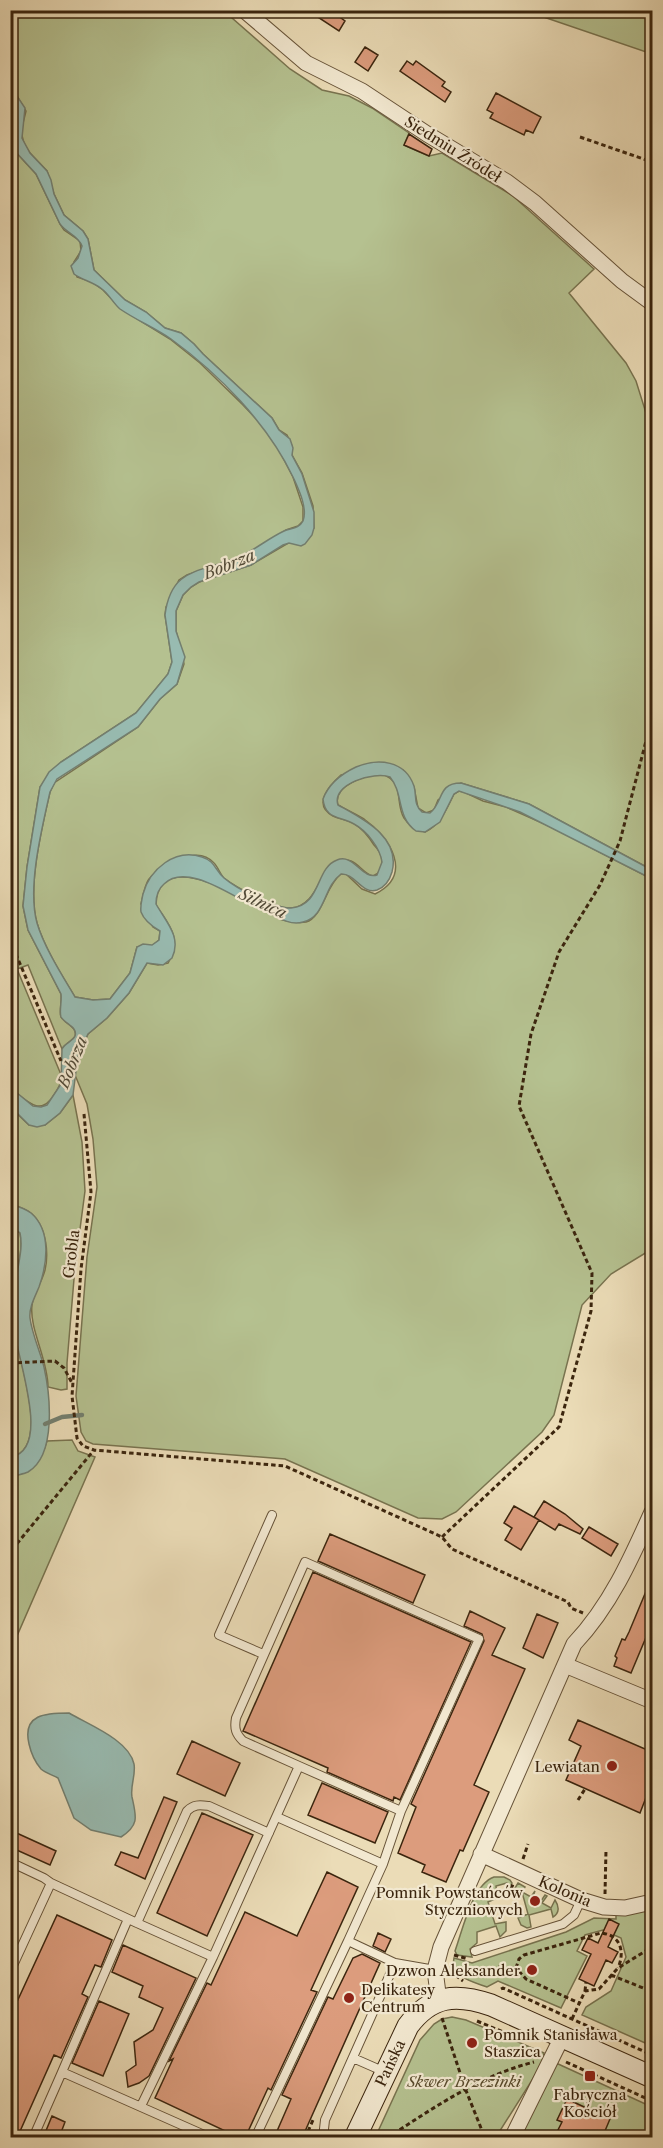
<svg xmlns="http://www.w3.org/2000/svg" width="663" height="2148" viewBox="0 0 663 2148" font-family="'Libre Caslon Text',serif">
<rect width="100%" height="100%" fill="#ebdcb7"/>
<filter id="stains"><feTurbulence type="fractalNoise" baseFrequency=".00333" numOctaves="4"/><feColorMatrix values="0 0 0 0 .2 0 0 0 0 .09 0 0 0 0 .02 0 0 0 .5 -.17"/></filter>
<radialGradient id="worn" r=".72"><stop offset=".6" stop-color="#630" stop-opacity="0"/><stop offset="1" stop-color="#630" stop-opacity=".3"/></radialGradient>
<!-- green -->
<path fill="#b5c190" stroke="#78734f" stroke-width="1.5" d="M11,11H224L290,69L322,90L349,96L372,108L409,133L404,145L429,156L442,153L513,196L594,269L569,293L626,363L636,381L652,432V870L529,804L461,783L438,800L434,810L426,813L418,808L414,787L403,770L341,775C329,786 312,805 333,816C340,819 348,820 355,824C363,829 369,837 374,845C378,849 382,855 382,861C382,868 379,874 373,876C364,874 359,864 351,861C319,851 324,905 291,908C276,909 237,888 224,878C220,874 218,867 214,863C200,848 182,858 168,866C146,876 146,881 141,904L153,927L160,931L159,940L152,946L137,947L130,973L110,999L93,1000L75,997C62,976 44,947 37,923C27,887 42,828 50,792L54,783L138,727L160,699L177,684L184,664L176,631V611L183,595L191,587L199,582L251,565L314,528L313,506L302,473L292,455V446L287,435L279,430L272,418L203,354L194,344L181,333L165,328L146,312L125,300L94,270L88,239L83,231L64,215L54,194L47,171L30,153L24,144L21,131L26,111L17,96L11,93Z
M526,11H652V54Z
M10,110L13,149L36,174L60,224L64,230L80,241L81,251L74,262L77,277L92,282L103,290L121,309L170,339L200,363L243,405L261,424L278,448L293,477L303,507V521L298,526L286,530L258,548L236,558L187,575L179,580L166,607L165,615L172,662L168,674L136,713L61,762L40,787L27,867L23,906L28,930L61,994C62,1001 59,1012 61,1017C65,1024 78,1027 75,1036C73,1041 65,1043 62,1049L28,965L17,969L62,1077C61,1084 58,1089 54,1095C40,1118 26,1100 10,1088Z
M382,774C414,785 382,819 425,832C441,824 446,810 454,794L459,791L464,792L483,801L506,807L549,826L652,879V1249L611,1274L582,1305L554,1415L542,1432L456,1512L442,1519L418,1518L285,1459L93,1444L86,1441L81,1432L76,1396L87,1257L97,1187L93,1139L87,1104L75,1075L76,1065L78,1055L88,1034L107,1018L129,993L147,963L158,965L168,963C183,939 169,925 156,905C156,897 158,889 164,883C186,863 245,899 267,911C272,913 277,919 283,920C289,922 300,923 306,922C322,918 326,885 341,874H346L362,889L375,894C414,875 390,837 364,819C356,814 347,810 338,805C332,785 367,775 382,774Z
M73,1095L82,1142L85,1191L75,1267L67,1363V1389L61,1390L48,1387C48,1359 29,1329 32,1305C33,1293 42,1282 45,1270C49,1253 46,1226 32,1214C26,1209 17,1206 11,1204L10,1107L29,1125H45L60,1113Z
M10,1226L20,1233C23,1247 19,1260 17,1274C15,1290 14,1308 14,1325C15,1352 54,1449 11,1457Z
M72,1440L78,1451L95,1457L17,1636L11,1676V1477C33,1470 40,1464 47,1441Z
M494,1877H504L510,1880L512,1883L509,1889L507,1883L496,1886L497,1898L488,1902L495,1924L506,1922V1931L500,1937L496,1926L477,1932V1943L470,1949L472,1957L457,1955L455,1951C463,1929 472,1885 494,1877Z
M518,1883L525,1887L522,1892L531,1897L535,1891L530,1904L533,1907H537L545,1895L547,1896L542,1903L551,1908L555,1900C559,1906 560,1913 553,1917L551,1909L529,1915L531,1927L527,1928L521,1925L518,1918L528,1914L522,1892L512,1893Z
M652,1910V2046L582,2015L586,2007L611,1991L626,1957L621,1938L603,1930L585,1935L577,1951L587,1956L561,2008L498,1981L487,1987C473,1982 450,1977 454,1958L472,1963L566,1932L594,1918L616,1919V1915Z
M452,2017L466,2020L544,2053L541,2066L496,2137L375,2138L420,2040L434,2024L442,2019Z
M556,2063L652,2107V2125L647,2137L520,2138Z"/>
<!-- water -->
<path fill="#98bbb1" stroke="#737f70" stroke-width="1.5" d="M11,93L17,96L25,108L22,138L30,153L47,171L51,180L54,194L64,215L83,231L88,239L94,270L125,300L146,312L165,328L181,333L194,344L203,354L272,418L279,430L290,439L293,448L292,455L302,474L314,512V528L312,535L305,544L301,546L289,543L283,545L251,565L199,582L191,587L183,595L176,611V631L185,657L177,684L160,699L138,727L57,779L50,792C42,828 27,887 37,923C44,947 62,975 75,997L93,1000L110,999L130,973L137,947L143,944L152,945L159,940L160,931C153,927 144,920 141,912C140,906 142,899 143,894C150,869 175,848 202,857C215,861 215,870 224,878C237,889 275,909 291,908C322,905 315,868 337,860C354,853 362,880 377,875L382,862C380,848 367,831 354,824C339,816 325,819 323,799C329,783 341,774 356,767C378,758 405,760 414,786C417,796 413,804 422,812L430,813C444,802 437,783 461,783L529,804L652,870V879L520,812L459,791L454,794L440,822L425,832L416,831C396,817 404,794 390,777C374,771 331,784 338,805C363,819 401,837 392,872C390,879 385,887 377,890C362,895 355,873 341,874C323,887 326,917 303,922C288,926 277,916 265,910C259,907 253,905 248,903C227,893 185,863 164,884C158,889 156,897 156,904C166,922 182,937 172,958L163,965L147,963L129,993L107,1018L88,1034L78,1055L73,1095L60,1113L45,1125L37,1127L29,1125L11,1107V1088L33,1106L41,1107L47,1105L61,1084L62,1049C65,1043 73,1041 75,1036C78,1027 65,1024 61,1017C59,1012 62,1001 61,994L28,930L23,906L27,867L40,787L49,772L61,762L136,713L168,674L172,662L165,615C171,567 200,573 236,558C254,551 267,539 284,531C290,528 299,529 303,521C308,508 298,488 293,477C267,423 219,374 171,339C155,328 136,320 120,309C113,303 109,294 102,289C93,282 82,280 74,274L71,266L78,258L82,246C78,235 66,233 60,224L36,174L13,149Z
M10,1204C17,1206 26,1209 31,1213C52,1231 47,1265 39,1287C35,1297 29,1307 30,1318C32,1334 40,1351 44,1367C50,1394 57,1455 28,1472C24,1474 16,1475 11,1477V1457C54,1449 14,1352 14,1325C14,1308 15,1290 17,1274C19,1260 23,1247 20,1233L11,1226Z
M69,1713C89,1725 129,1740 134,1764C136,1775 130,1786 132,1797C136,1816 140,1825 121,1837L91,1830L74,1818L58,1778C53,1775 45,1773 41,1769C35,1762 31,1753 29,1744C22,1714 46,1713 69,1713Z"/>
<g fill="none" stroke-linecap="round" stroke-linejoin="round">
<!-- stream -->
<path stroke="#737f70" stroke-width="4.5" d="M45,1424L62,1417L82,1415"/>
</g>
<!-- building -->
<path fill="#dc9c7d" stroke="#3b250e" stroke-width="1.5" d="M307,10H330L345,21L339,31Z
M365,47L378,55L368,71L355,62Z
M407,61L413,65L416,61L445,82L442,86L451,92L445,102L400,71Z
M496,93L541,117L533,133L526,130L524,135L490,118L493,113L487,110Z
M409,134L432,149L429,156L404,145Z
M544,1501L565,1514L583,1529L580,1534L559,1524L555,1530L534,1517Z
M514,1506L539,1520L521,1550L505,1540L512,1528L504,1523Z
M589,1527L618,1544L611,1556L582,1538Z
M330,1534L425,1575L413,1603L318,1561Z
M313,1572L471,1642L400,1800L394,1797L393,1801L327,1772L328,1768L243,1731Z
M652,1577V1623L631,1673L614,1666L617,1658L615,1656L622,1639L625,1640L629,1632Z
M470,1611L505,1628L492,1655L525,1669L474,1785L489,1792L463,1851L460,1850L446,1882L422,1872L425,1865L398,1853L416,1807L411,1804L484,1641L482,1634L464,1626Z
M537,1614L558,1623L543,1658L523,1648Z
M578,1720L652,1752V1782L640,1813L566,1780L581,1746L569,1740Z
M192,1741L240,1763L225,1796L177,1774Z
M322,1783L388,1812L375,1843L308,1815Z
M164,1797L177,1802L145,1879L115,1865L121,1852L138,1858Z
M202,1813L253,1835L207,1936L157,1913Z
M10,1830L56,1851L50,1865L10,1847Z
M327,1872L358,1887L311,1990L317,1992L271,2090L268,2088L245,2138H240L155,2098L173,2059L169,2061L207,1983L211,1985L245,1912L297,1936Z
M57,1915L112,1940L101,1967L95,1965L82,1994L88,1997L61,2058L54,2055L17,2138H10V2017Z
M609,1919L619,1924L608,1947L618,1952L612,1963L606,1960L594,1986L579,1979L591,1954L582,1950L588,1938L598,1943Z
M378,1933L391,1939L385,1952L373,1946Z
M123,1945L196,1978L149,2076L139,2083L128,2087L126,2072L136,2065L134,2042L153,2030L163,2008L139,1997L143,1986L112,1972Z
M362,1954L380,1963L302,2138H274L291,2099L282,2095L328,1997L333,1999L353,1958Z
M99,2001L129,2014L103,2076L72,2063Z
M567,2099L610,2119L602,2138H576L558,2130L562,2122L557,2120Z
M52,2116L65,2122L59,2138H43Z"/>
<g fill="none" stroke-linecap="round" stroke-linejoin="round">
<defs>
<path id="service" d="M263,1654L219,1635L272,1515
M277,1817L383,1864L348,1941L395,1963L435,1970
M10,1862L44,1878L51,1883
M383,1864L401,1811
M137,1923L213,1957L141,2106
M475,1951L563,1924L574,1915L581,1900
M213,1957L299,1766L401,1811L479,1639L305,1562L236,1718C234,1729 236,1734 243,1741L299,1766
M10,1972L51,1883L137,1923L187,1811C194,1804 200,1805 209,1806L269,1833
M353,2058L385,2072
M62,2072L128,1919
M33,2138L62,2072L211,2138
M255,2138L348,1941
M323,2138L325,2120L395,1963"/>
<path id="minor" d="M244,10L306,63L362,91L427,134L507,182L535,203L622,281L652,303
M565,1665L652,1701
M481,1854L581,1900L604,1907L625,1908L652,1902
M439,2001L435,1970L441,1947L574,1644C610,1606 631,1559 652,1512
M512,2138L562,2037"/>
<path id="secondary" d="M355,2138L408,2026C431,1995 456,1993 491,2005L652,2077"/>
</defs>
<!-- service casing -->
<use href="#service" stroke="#675338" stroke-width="10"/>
<!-- minor casing -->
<use href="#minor" stroke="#675338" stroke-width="17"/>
<!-- secondary casing -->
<use href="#secondary" stroke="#3b250e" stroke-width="23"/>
<!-- path -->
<path stroke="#3b250e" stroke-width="3" stroke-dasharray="4.5 3" stroke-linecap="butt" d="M580,137L652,162
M10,940L61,1061
M84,1114L91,1192L81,1269L72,1396L77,1438L83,1446L94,1450L285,1466L442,1537L452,1549L568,1602L571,1608L583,1613
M10,1363L55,1361L64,1368L72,1383
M442,1537L559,1427L591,1311L592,1273L519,1106L531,1034L559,952L600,885L620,841L652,718
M10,1557L15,1546L94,1450
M578,1800L585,1789
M523,1859L528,1844
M506,1893L510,1892L513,1884
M605,1894L606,1850
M454,1955L468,1959
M498,1967L504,1969L516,1968L526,1979L579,2003
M516,1968L519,1959L524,1955L601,1933C621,1935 625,1952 618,1968
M452,1969L454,1974L463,1981
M611,1975L643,1988
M501,1989L503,1988L652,2055
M585,1991L586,1982
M442,2018L465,2088L485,2138
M572,2019L585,1991L599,1989L618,1968L652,1947
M477,2021L515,2037
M566,2062L652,2101
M305,2138L313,2120
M387,2138C435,2107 479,2076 534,2062"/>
<!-- service -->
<use href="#service" stroke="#f2e8d0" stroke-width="8"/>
<!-- minor -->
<use href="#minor" stroke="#f2e8d0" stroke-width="15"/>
<!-- secondary -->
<use href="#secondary" stroke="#f2e8d0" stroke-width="21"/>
</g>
<!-- markers -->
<g fill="#8f2418" stroke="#f2e8d0" stroke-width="2">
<circle cx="612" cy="1766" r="6"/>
<circle cx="535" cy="1901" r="6"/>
<circle cx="532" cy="1970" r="6"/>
<circle cx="349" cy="1998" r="6"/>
<circle cx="472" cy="2043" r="6"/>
<rect x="584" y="2070" width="12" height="12" rx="3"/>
</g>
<g text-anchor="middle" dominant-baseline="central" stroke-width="4.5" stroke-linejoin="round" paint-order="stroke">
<!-- street labels -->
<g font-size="15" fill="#3b250e" stroke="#f2e8d0">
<text transform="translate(453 149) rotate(32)">Siedmiu Źródeł</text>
<text transform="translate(71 1254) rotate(-83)">Grobla</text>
<text transform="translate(565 1891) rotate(23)">Kolonia</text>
<text transform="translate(390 2063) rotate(-65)">Pańska</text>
</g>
<!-- poi labels -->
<g font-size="15" fill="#3b250e" stroke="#f2e8d0" text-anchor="end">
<text x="600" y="1766">Lewiatan</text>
<text x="523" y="1892">Pomnik Powstańców<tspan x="523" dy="17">Styczniowych</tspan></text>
<text x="520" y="1970">Dzwon Aleksander</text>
<text x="361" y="1989" text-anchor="start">Delikatesy<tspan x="361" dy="17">Centrum</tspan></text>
<text x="484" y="2034" text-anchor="start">Pomnik Stanisława<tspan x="484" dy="17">Staszica</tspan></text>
<text x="590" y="2094" text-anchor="middle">Fabryczna<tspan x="590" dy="17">Kościół</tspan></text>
</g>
<!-- park labels -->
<g font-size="15" font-style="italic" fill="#5a4c2e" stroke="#f2e8d0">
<text x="464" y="2081">Skwer Brzezinki</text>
</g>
<!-- water labels -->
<g font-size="16" font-style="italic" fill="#524a37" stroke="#f2e8d0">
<text transform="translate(229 564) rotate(-22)">Bobrza</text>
<text transform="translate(263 903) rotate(25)">Silnica</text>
<text transform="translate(72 1062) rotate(-68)">Bobrza</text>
</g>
</g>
<!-- margin -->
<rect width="663" height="2148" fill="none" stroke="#ebdcb7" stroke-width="36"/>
<rect x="12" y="12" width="639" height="2124" fill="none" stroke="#3b250e" stroke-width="3"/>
<rect x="18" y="18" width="627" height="2112" fill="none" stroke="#3b250e" stroke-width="1.5"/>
<rect width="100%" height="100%" filter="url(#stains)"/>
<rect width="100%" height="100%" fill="url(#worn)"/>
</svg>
